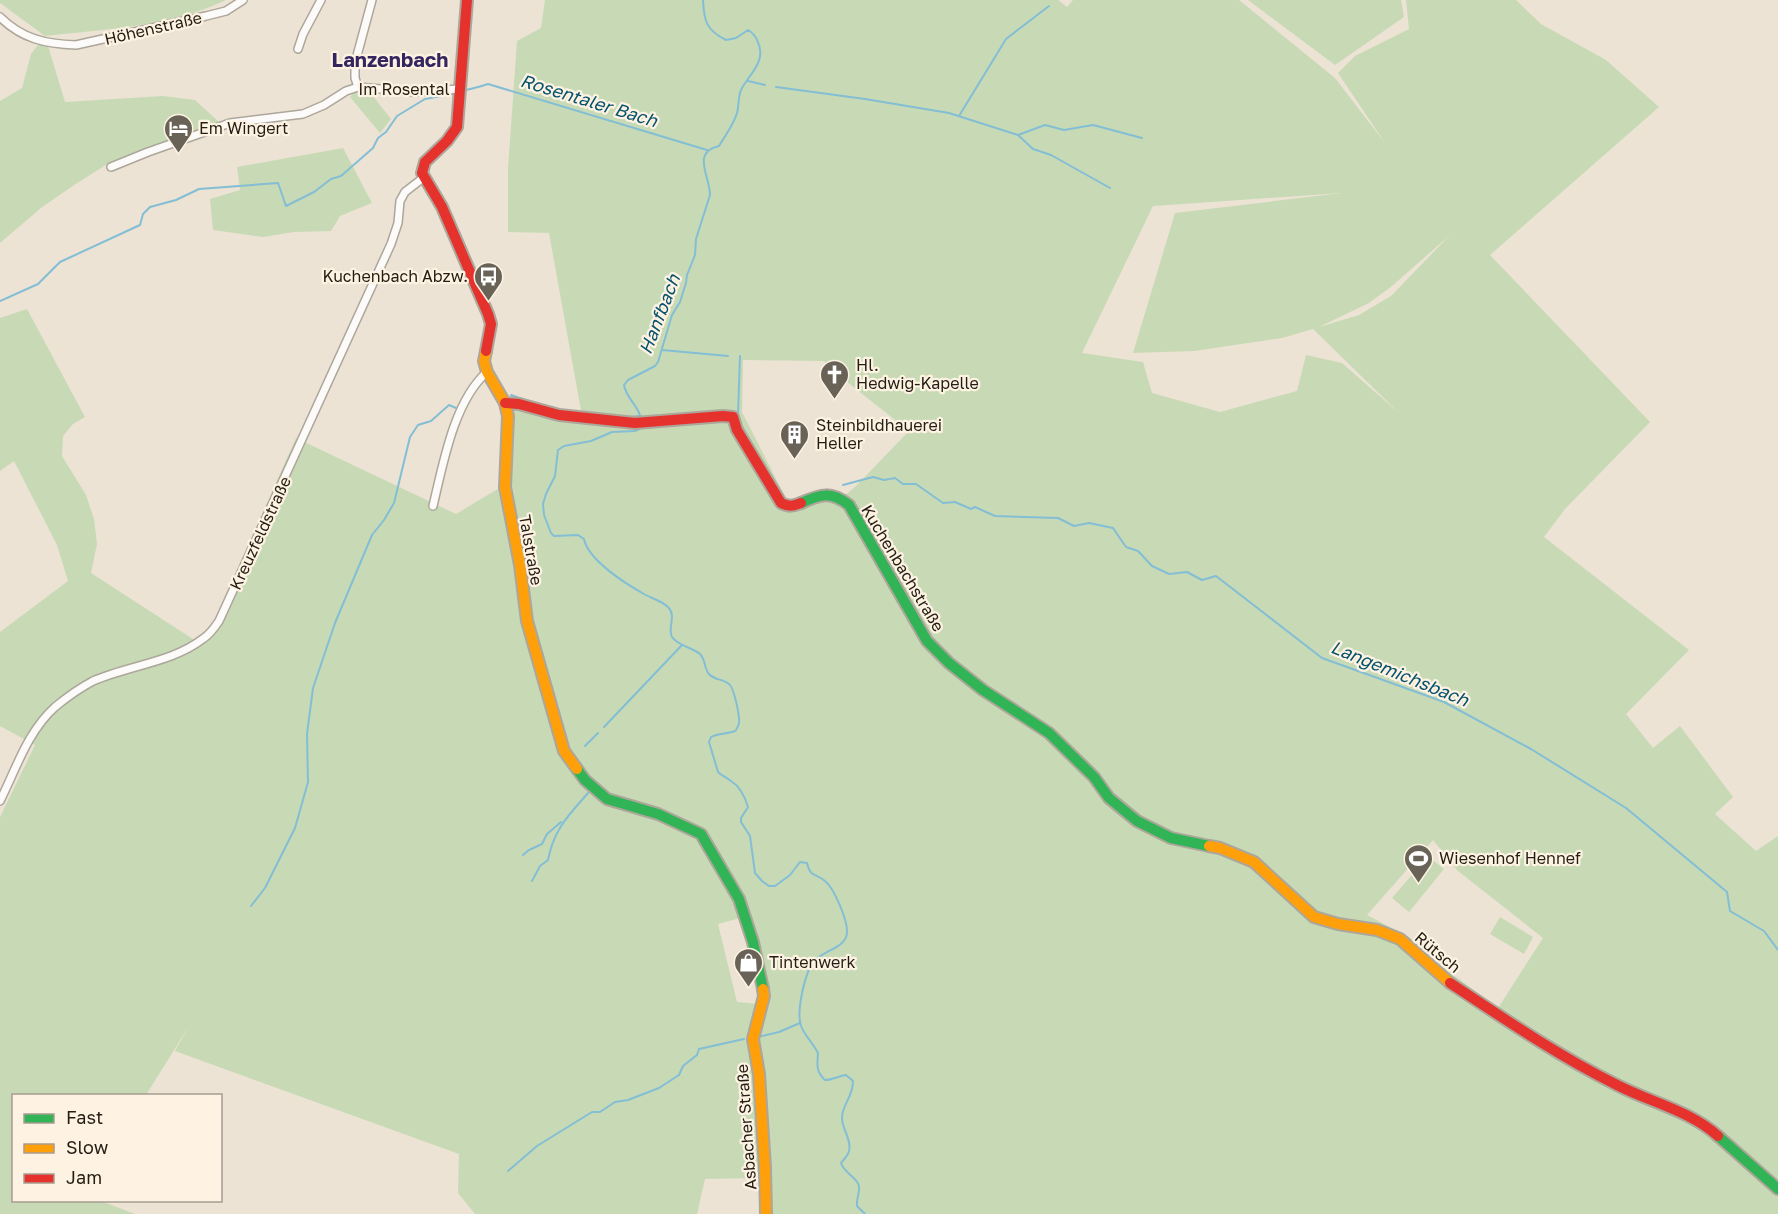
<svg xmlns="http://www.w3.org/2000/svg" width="1778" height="1214" viewBox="0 0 1778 1214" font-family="'Golos Text',sans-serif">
<rect width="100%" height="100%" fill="#ece3d4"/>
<!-- green -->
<path fill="#c7dab5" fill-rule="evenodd" d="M0,0H226C170,27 105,29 45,36L65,102L163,96L195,100L220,123L109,163L74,185L41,208L0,243V101L22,88L31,54L45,36L0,3Z
M545,0H1058L1067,7L1073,0H1239L1335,78L1385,143L1338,73L1355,56L1409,29L1406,0H1516L1541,24L1606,60L1659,107L1490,255L1650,422L1565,509L1544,537L1689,650L1626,714L1653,748L1680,726L1733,797L1715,814L1756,851L1778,836V1214H760L759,1178L705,1179L697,1214H475L458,1193L459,1154L175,1051L189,1026L146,1095L14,1096V1200L101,1201L135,1214H0V817L35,745L0,726V632L68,581L57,545L14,461L0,471V318L27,309L85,417L73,424L63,436L62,456L86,495L94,519L97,544L91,573L196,641L213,624L296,438L456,514L501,487L502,406L582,416L549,233L508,232V169L517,41L541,28ZM1342,193L1175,213L1133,353L1194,351L1282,338L1313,329L1399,413L1342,363L1306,355L1297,391L1220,412L1152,393L1143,362L1082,353L1153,206ZM1450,235L1391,296L1359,315L1319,327L1369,303L1392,286ZM743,360L824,361L837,374L909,431L855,487L838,501L815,503L793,512L742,412ZM1433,840L1458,871L1543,938L1498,1008L1440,965L1409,937L1367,915ZM740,918L750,944L761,996L759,1004L737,1002L718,924Z
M1248,0H1401L1404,17L1335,65Z
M369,91L391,119L380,133L350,97L355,92Z
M343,148L372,203L340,216L331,231L294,232L263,237L213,230L210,199L240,190L237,167Z
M1428,856L1444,869L1409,912L1392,898Z
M1500,917L1533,937L1524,954L1490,934Z"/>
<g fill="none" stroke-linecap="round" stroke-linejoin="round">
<!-- stream -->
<path stroke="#83bed5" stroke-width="2" d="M748,81L765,85
M776,87L865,99L949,113L1018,135L1045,125L1064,130L1093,125L1142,138
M463,91C472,88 480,87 488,84L707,150
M959,116L1006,39L1049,6
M1018,135L1033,149L1051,155L1110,188
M0,301L38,284L60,262L140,225L143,214L150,207L176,200L199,189L278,183L286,206L314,192L331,179L341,176L373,148L378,138L386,132L397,116L425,99L453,94
M662,350L728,356
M511,395L528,401
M738,414L740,356
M628,417L641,416
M641,420C640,406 626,399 624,385L628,380L655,366L658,362L672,315L680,302L686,283L687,275L695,255L696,239L710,195C710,176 691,152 719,146C725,136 734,124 737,113C739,106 738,97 741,90C749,74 768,61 757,40C755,35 753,33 748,30L736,38L726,40C706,30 704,21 703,0
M641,425V428L635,431L612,432L591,441L564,446L558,450L555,476L546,494L543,504L544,515L551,533L554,536L578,535L584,539C588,560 626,584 644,594C651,598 662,601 668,607C677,616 667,628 672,637C678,646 692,647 700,654C706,660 704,669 709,674C714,680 723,679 729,684C734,687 740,717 739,723C739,724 736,731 735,731C727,734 718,733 711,737L709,742L718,772C722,776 726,777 731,781C741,787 745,797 748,807L741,818V822L750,836L755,873L762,881L769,886H775L790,875L800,862L807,863C811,879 815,872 825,881C834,888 847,919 847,931C848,947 825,950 815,960C805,971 796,1011 801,1026C805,1036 813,1043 818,1053C817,1065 816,1072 825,1080C833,1080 838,1076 846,1075L853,1081C853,1098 842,1104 842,1118C842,1129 852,1140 849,1151C848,1156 844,1159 841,1163C844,1173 857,1177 859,1186C860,1193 856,1199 857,1206L865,1214
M741,425L762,462
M843,485L873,477L884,480L895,478L903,484H916L943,503L955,502L971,509L975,507L995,516L1058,518L1074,526L1089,523L1113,528L1126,547L1138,551L1152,566L1169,574L1187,572L1202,580L1216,576L1322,658L1444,702L1531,749L1626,808L1727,892L1730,911L1764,931L1778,950
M604,727L682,645
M585,746L598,733
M523,855L529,850L542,844L547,834L561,822
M532,881L540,866L548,860C554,829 568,816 588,793
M251,906L265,888L295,828L308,782L307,734L313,688L335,623L372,535L384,520L394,503L410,437L418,425L431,421L449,405L456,408
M758,1037L779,1032L800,1023
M508,1171L537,1146L592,1112H600L615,1102L628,1100L659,1088L679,1075L683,1066L697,1055L699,1049L744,1039"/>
<defs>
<path id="street" d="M0,17C22,39 46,44 76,45L206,16L226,11L243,0
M298,49L303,34L321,0
M358,87L355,78V63L372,0
M111,167L148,152L230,123L303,114L324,105L346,91L358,87L414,92L459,89
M433,506C443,464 454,401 487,372
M0,801C16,769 28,731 55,707C67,697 80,688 93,681C129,665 172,663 204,638C210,634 215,627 219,621L391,244L398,223L400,201L405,192L423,178"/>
<path id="fast" d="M801,503C821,494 831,491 849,505L927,641L949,663L983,690L1049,733L1094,777L1109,798L1137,821L1171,838L1209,846
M577,769L585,780L607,799L658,814L701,834L739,899L753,942L763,989
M1718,1136L1778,1189"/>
<path id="slow" d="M486,351L484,361L487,372L505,403L508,416L505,487L520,565L527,621L564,751L577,769
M1209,846L1220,848L1254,862L1314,917L1338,924L1377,930L1400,939L1450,983
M763,989L764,996L753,1039L759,1074L765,1168L766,1214"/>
<path id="jam" d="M467,0L457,127L447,141L425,162L422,173L442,207L488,314L491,324L486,351
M505,403L519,404L559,415L635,423L723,416L733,417L737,430L781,503C789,507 793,506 801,503
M1450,983C1503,1018 1557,1055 1615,1084C1649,1102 1689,1110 1718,1136"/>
</defs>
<!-- street casing -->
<use href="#street" stroke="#ada69b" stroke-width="10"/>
<!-- fast casing -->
<use href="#fast" stroke="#ada69b" stroke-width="14"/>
<!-- slow casing -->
<use href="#slow" stroke="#ada69b" stroke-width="14"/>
<!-- jam casing -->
<use href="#jam" stroke="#ada69b" stroke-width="14"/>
<!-- street -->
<use href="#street" stroke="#fcfbf9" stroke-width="7"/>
<!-- fast -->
<use href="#fast" stroke="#30b455" stroke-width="10"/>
<!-- slow -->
<use href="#slow" stroke="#ff9f0a" stroke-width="10"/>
<!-- jam -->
<use href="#jam" stroke="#e5322d" stroke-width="10"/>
</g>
<!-- icons -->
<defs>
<symbol id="hotel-pin" viewBox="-11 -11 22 30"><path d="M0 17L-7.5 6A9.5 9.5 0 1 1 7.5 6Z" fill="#696257" stroke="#fef3e3"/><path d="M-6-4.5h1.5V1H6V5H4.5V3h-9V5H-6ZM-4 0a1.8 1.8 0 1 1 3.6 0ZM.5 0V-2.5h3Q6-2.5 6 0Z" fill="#fff"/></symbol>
<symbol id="bus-pin" viewBox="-11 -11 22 30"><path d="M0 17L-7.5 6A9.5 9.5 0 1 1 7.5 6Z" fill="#696257" stroke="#fef3e3"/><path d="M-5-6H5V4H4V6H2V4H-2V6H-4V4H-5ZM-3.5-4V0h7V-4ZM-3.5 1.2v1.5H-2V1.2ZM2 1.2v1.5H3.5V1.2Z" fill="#fff"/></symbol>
<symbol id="church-pin" viewBox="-11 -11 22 30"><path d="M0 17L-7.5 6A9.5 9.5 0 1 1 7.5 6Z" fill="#696257" stroke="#fef3e3"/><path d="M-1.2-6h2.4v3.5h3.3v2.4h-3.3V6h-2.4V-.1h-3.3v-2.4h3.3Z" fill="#fff"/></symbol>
<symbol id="building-pin" viewBox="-11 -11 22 30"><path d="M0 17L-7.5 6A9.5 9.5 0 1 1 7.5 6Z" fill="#696257" stroke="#fef3e3"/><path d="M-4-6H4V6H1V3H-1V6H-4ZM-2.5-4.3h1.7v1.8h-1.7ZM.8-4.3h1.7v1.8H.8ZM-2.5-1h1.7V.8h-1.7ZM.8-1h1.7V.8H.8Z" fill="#fff"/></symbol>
<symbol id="stadium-pin" viewBox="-11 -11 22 30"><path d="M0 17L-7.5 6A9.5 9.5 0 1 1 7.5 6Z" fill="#696257" stroke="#fef3e3"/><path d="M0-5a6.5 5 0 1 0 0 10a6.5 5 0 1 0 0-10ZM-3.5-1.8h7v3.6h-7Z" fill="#fff"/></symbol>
<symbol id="shop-pin" viewBox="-11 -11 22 30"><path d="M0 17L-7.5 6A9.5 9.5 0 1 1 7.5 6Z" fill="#696257" stroke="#fef3e3"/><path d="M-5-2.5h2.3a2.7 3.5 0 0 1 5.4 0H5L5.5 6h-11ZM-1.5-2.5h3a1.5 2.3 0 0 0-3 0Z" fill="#fff"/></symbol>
</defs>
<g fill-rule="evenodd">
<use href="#hotel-pin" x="162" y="112" width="33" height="45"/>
<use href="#bus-pin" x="472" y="260" width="33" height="45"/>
<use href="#church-pin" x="818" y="358" width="33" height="45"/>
<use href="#building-pin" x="778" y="418" width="33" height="45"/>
<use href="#stadium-pin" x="1402" y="842" width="33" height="45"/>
<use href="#shop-pin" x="732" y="946" width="33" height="45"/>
</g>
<g text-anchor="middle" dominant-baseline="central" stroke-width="4.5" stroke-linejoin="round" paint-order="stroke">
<!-- street labels -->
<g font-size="16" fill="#231d13" stroke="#fef3e3">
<text transform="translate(153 28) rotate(-13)">Höhenstraße</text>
<text x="404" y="89">Im Rosental</text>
<text transform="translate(260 533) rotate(-65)">Kreuzfeldstraße</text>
<text transform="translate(531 550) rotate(80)">Talstraße</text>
<text transform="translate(903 568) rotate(59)">Kuchenbachstraße</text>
<text transform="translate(1438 952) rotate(40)">Rütsch</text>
<text transform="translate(746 1127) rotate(-94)">Asbacher Straße</text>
</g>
<!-- poi labels -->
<g font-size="16" fill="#231d13" stroke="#fef3e3" text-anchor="start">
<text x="199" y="128">Em Wingert</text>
<text x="468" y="276" text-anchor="end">Kuchenbach Abzw.</text>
<text x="856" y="365">Hl.<tspan x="856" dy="18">Hedwig-Kapelle</tspan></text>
<text x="816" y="425">Steinbildhauerei<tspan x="816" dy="18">Heller</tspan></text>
<text x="1439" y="858">Wiesenhof Hennef</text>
<text x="769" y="962">Tintenwerk</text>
</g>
<!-- water labels -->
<g font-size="18" font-style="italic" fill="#07536e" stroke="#fef3e3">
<text transform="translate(589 100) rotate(17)">Rosentaler Bach</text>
<text transform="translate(659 314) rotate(-69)">Hanfbach</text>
<text transform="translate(1400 673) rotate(22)">Langemichsbach</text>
</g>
<!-- quarter labels -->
<g font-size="20" font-weight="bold" fill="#352660" stroke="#fef3e3">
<text x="390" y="59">Lanzenbach</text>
</g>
</g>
<!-- legend -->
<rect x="12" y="1094" width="210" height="108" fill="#fef3e3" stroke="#a69d90" stroke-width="1.5"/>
<rect x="24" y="1114" width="30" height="9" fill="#30b455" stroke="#a69d90" stroke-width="1.5"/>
<text x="66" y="1124" font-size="18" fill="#231d13">Fast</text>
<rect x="24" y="1144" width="30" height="9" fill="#ff9f0a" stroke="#a69d90" stroke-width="1.5"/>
<text x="66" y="1154" font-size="18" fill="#231d13">Slow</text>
<rect x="24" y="1174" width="30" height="9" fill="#e5322d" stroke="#a69d90" stroke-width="1.5"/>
<text x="66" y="1184" font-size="18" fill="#231d13">Jam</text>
</svg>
